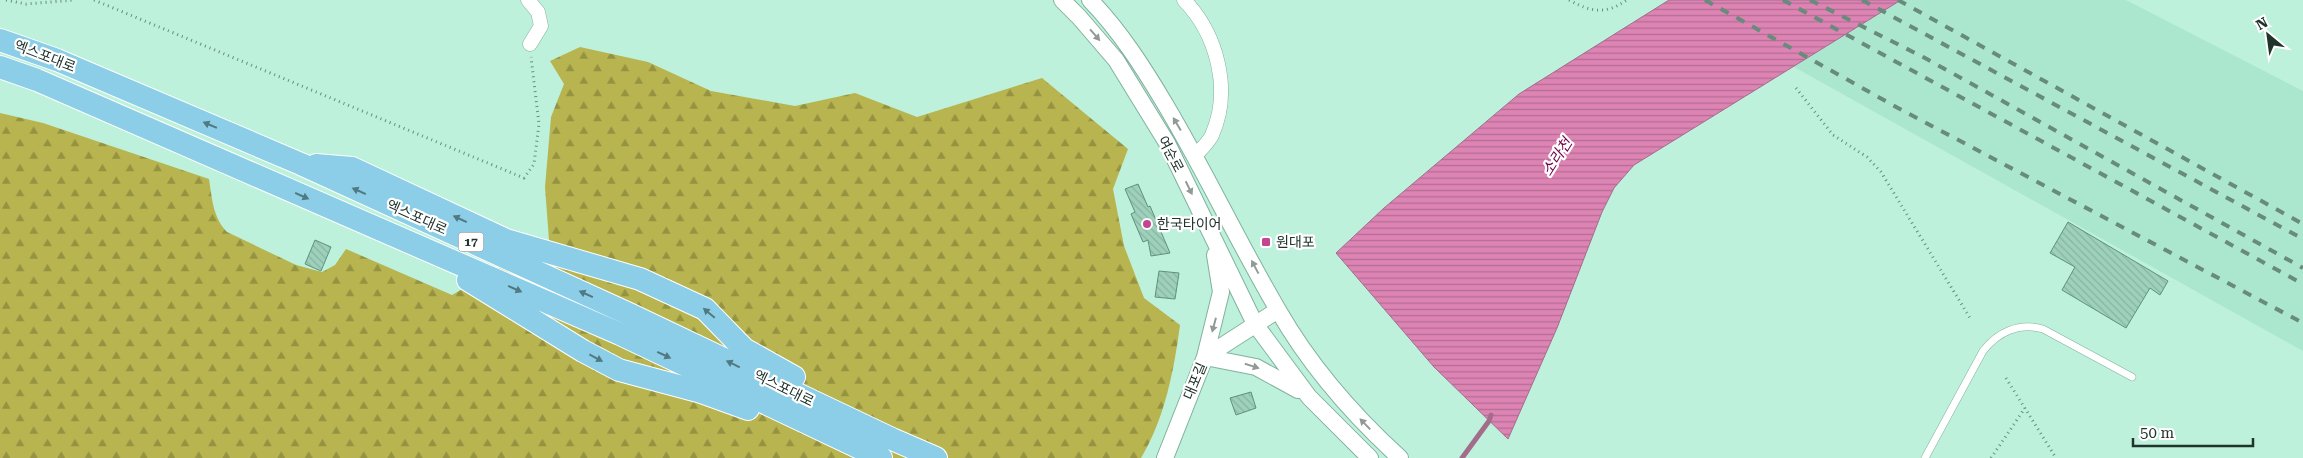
<svg xmlns="http://www.w3.org/2000/svg" width="2303" height="458" viewBox="0 0 2303 458" font-family="'Roboto Serif','Noto Sans KR',serif">
<defs>
<pattern id="forest-firs" width="22" height="20" patternUnits="userSpaceOnUse" patternTransform="scale(1.25)"><rect width="22" height="20" fill="#b8b44f"/><path d="M5 1l3.5 6h-7zM16 11l3.5 6h-7z" fill="#959342"/></pattern>
<pattern id="water-rules" width="6" height="5" patternUnits="userSpaceOnUse" patternTransform="scale(1.25)"><rect width="6" height="5" fill="#dd84b4"/><path d="M0 2.5h6" fill="none" stroke="#b36d93"/></pattern>
<pattern id="building-back-hatch" width="6" height="6" patternUnits="userSpaceOnUse" patternTransform="scale(1.25)"><rect width="6" height="6" fill="#9ed1bc"/><path d="M-1 5l2 2M0 0l6 6M5-1l2 2" fill="none" stroke="#88b4a2"/></pattern>
</defs>
<rect width="100%" height="100%" fill="#bdf1db"/>
<!-- built -->
<path fill="#abe7ce" d="M1674,0H2126L2303,91V351Z"/>
<!-- forest -->
<path fill="url(#forest-firs)" d="M580,47L648,62L711,91L795,106L855,93L917,117L1042,78L1128,149L1113,189L1124,246L1144,298L1180,325C1174,370 1165,418 1141,458H0V113L43,123L209,179C212,198 213,218 227,232L296,265L322,272L335,265L346,249L452,295L549,240L545,187L551,117L564,84L550,61Z"/>
<!-- water -->
<path fill="url(#water-rules)" stroke="#a46c8b" d="M1669,0H1901L1634,165L1614,188L1602,212L1557,328L1508,439L1434,367L1336,253L1384,208L1519,94Z"/>
<g fill="none" stroke-linecap="round" stroke-linejoin="round">
<!-- stream -->
<path stroke="#a46c8b" stroke-width="5" d="M1462,458L1489,421L1491,415"/>
</g>
<!-- building -->
<path fill="url(#building-back-hatch)" stroke="#5f907c" d="M1138,184L1148,207L1150,206L1170,253L1151,256L1148,240L1143,242L1131,214L1135,212L1125,189Z
M2068,222L2168,281L2160,295L2150,288L2126,328L2062,290L2075,267L2050,253Z
M315,240L331,247L321,271L305,264Z
M1159,271L1179,273L1175,299L1155,297Z
M1251,392L1256,408L1236,415L1230,398Z"/>
<g fill="none" stroke-linecap="round" stroke-linejoin="round">
<defs>
<path id="service" d="M1925,458L1983,351C1998,332 2019,322 2043,329L2132,377"/>
<path id="minor" d="M528,0L538,12L541,26L530,44
M1184,0C1217,34 1232,90 1212,135C1209,142 1201,149 1195,156"/>
<path id="tertiary" d="M1062,0L1079,17L1116,60L1167,143L1255,324L1309,397L1370,458
M1090,0C1120,31 1143,67 1165,104C1205,171 1238,242 1278,310C1310,366 1353,415 1400,458
M1215,255L1221,292L1205,357L1256,367L1298,390
M1165,458L1205,357L1278,310"/>
<path id="trunk" d="M0,40L57,60L301,164L629,314L892,439L936,458
M0,67L37,80L620,334L881,458
M316,165L352,168L506,240L640,279L705,309L744,349L794,377
M468,280L583,351L619,370L701,392L748,409"/>
</defs>
<!-- service casing -->
<use href="#service" stroke="#80b29d" stroke-width="8"/>
<!-- minor casing -->
<use href="#minor" stroke="#80b29d" stroke-width="15"/>
<!-- tertiary casing -->
<use href="#tertiary" stroke="#80b29d" stroke-width="18"/>
<!-- trunk casing -->
<use href="#trunk" stroke="#fff" stroke-width="24"/>
<!-- path -->
<path stroke="#6a8d7e" stroke-width="3" stroke-dasharray="1 4" stroke-linecap="butt" d="M6,0L26,4L75,0
M94,0L524,178L534,164L539,124L531,57
M1569,0C1591,12 1605,15 1627,0
M1796,88L1833,135L1867,157L1881,172L1970,318
M2006,378L2056,458
M1991,458L2025,408"/>
<!-- service -->
<use href="#service" stroke="#fff" stroke-width="7"/>
<!-- minor -->
<use href="#minor" stroke="#fff" stroke-width="14"/>
<!-- tertiary -->
<use href="#tertiary" stroke="#fff" stroke-width="16"/>
<!-- trunk -->
<use href="#trunk" stroke="#8ccee8" stroke-width="22"/>
<!-- rail -->
<path stroke="#688b7c" stroke-width="4" stroke-dasharray="9 9" stroke-linecap="butt" d="M1705,0L1898,108L2303,323
M1783,0L2303,284
M1810,0L1925,58L2303,268
M1862,0L2303,239
M1898,0L2303,224"/>
</g>
<!-- one-way arrows -->
<defs><path id="oneway-solid" d="M-6-.8H1V-3.2L6.5 0L1 3.2V.8H-6Z" transform="scale(1.25)"/></defs>
<g fill="#909a96">
<use href="#oneway-solid" transform="translate(1095 35) rotate(49)"/>
<use href="#oneway-solid" transform="translate(1177 124) rotate(-121)"/>
<use href="#oneway-solid" transform="translate(1189 188) rotate(64)"/>
<use href="#oneway-solid" transform="translate(1255 267) rotate(-118)"/>
<use href="#oneway-solid" transform="translate(1214 325) rotate(105)"/>
<use href="#oneway-solid" transform="translate(1252 366) rotate(17)"/>
<use href="#oneway-solid" transform="translate(1365 424) rotate(-134)"/>
</g>
<g fill="#517981">
<use href="#oneway-solid" transform="translate(210 125) rotate(-157)"/>
<use href="#oneway-solid" transform="translate(359 191) rotate(-156)"/>
<use href="#oneway-solid" transform="translate(302 196) rotate(24)"/>
<use href="#oneway-solid" transform="translate(460 219) rotate(-155)"/>
<use href="#oneway-solid" transform="translate(515 289) rotate(24)"/>
<use href="#oneway-solid" transform="translate(586 294) rotate(-156)"/>
<use href="#oneway-solid" transform="translate(709 313) rotate(-140)"/>
<use href="#oneway-solid" transform="translate(664 355) rotate(25)"/>
<use href="#oneway-solid" transform="translate(596 358) rotate(28)"/>
<use href="#oneway-solid" transform="translate(733 364) rotate(-154)"/>
</g>
<!-- markers -->
<g fill="#c44591" stroke="#fff" stroke-width="2">
<circle cx="1147" cy="224" r="5"/>
<rect x="1261" y="237" width="10" height="10" rx="2.5"/>
</g>
<g text-anchor="middle" dominant-baseline="central" stroke-width="4.5" stroke-linejoin="round" paint-order="stroke">
<!-- shield labels -->
<rect fill="#fff" stroke="#63716b" stroke-width="1" x="458.5" y="232.5" width="25" height="19" rx="4"/>
<g font-size="12" font-weight="bold" fill="#20342c">
<text x="471" y="242">17</text>
</g>
<!-- street labels -->
<g font-size="14" fill="#20342c" stroke="#fff">
<text transform="translate(45 56) rotate(21)">엑스포대로</text>
<text transform="translate(1171 154) rotate(62)">여순로</text>
<text transform="translate(417 217) rotate(24)">엑스포대로</text>
<text transform="translate(1195 381) rotate(-67)">대포길</text>
<text transform="translate(784 388) rotate(26)">엑스포대로</text>
</g>
<!-- poi labels -->
<g font-size="14" fill="#20342c" stroke="#fff" text-anchor="start">
<text x="1157" y="224">한국타이어</text>
<text x="1276" y="242">원대포</text>
</g>
<!-- water labels -->
<g font-size="15" font-style="italic" fill="#72014e" stroke="#fff">
<text transform="translate(1557 157) rotate(-57)">소라천</text>
</g>
</g>
<!-- north arrow -->
<g transform="translate(2268 35) rotate(331)" stroke="#ffffff" stroke-width="4" paint-order="stroke">
<path d="M0-4L9 19L0 12L-9 19Z" fill="#20342c"/>
<text y="-8" font-size="14" font-weight="bold" text-anchor="middle" fill="#20342c">N</text>
</g>
<!-- scale -->
<path d="M2133 438v8h120v-8" fill="none" stroke="#20342c" stroke-width="2.5"/>
<text x="2140" y="438" font-size="15" fill="#20342c" stroke="#ffffff" stroke-width="4" paint-order="stroke">50 m</text>
</svg>
